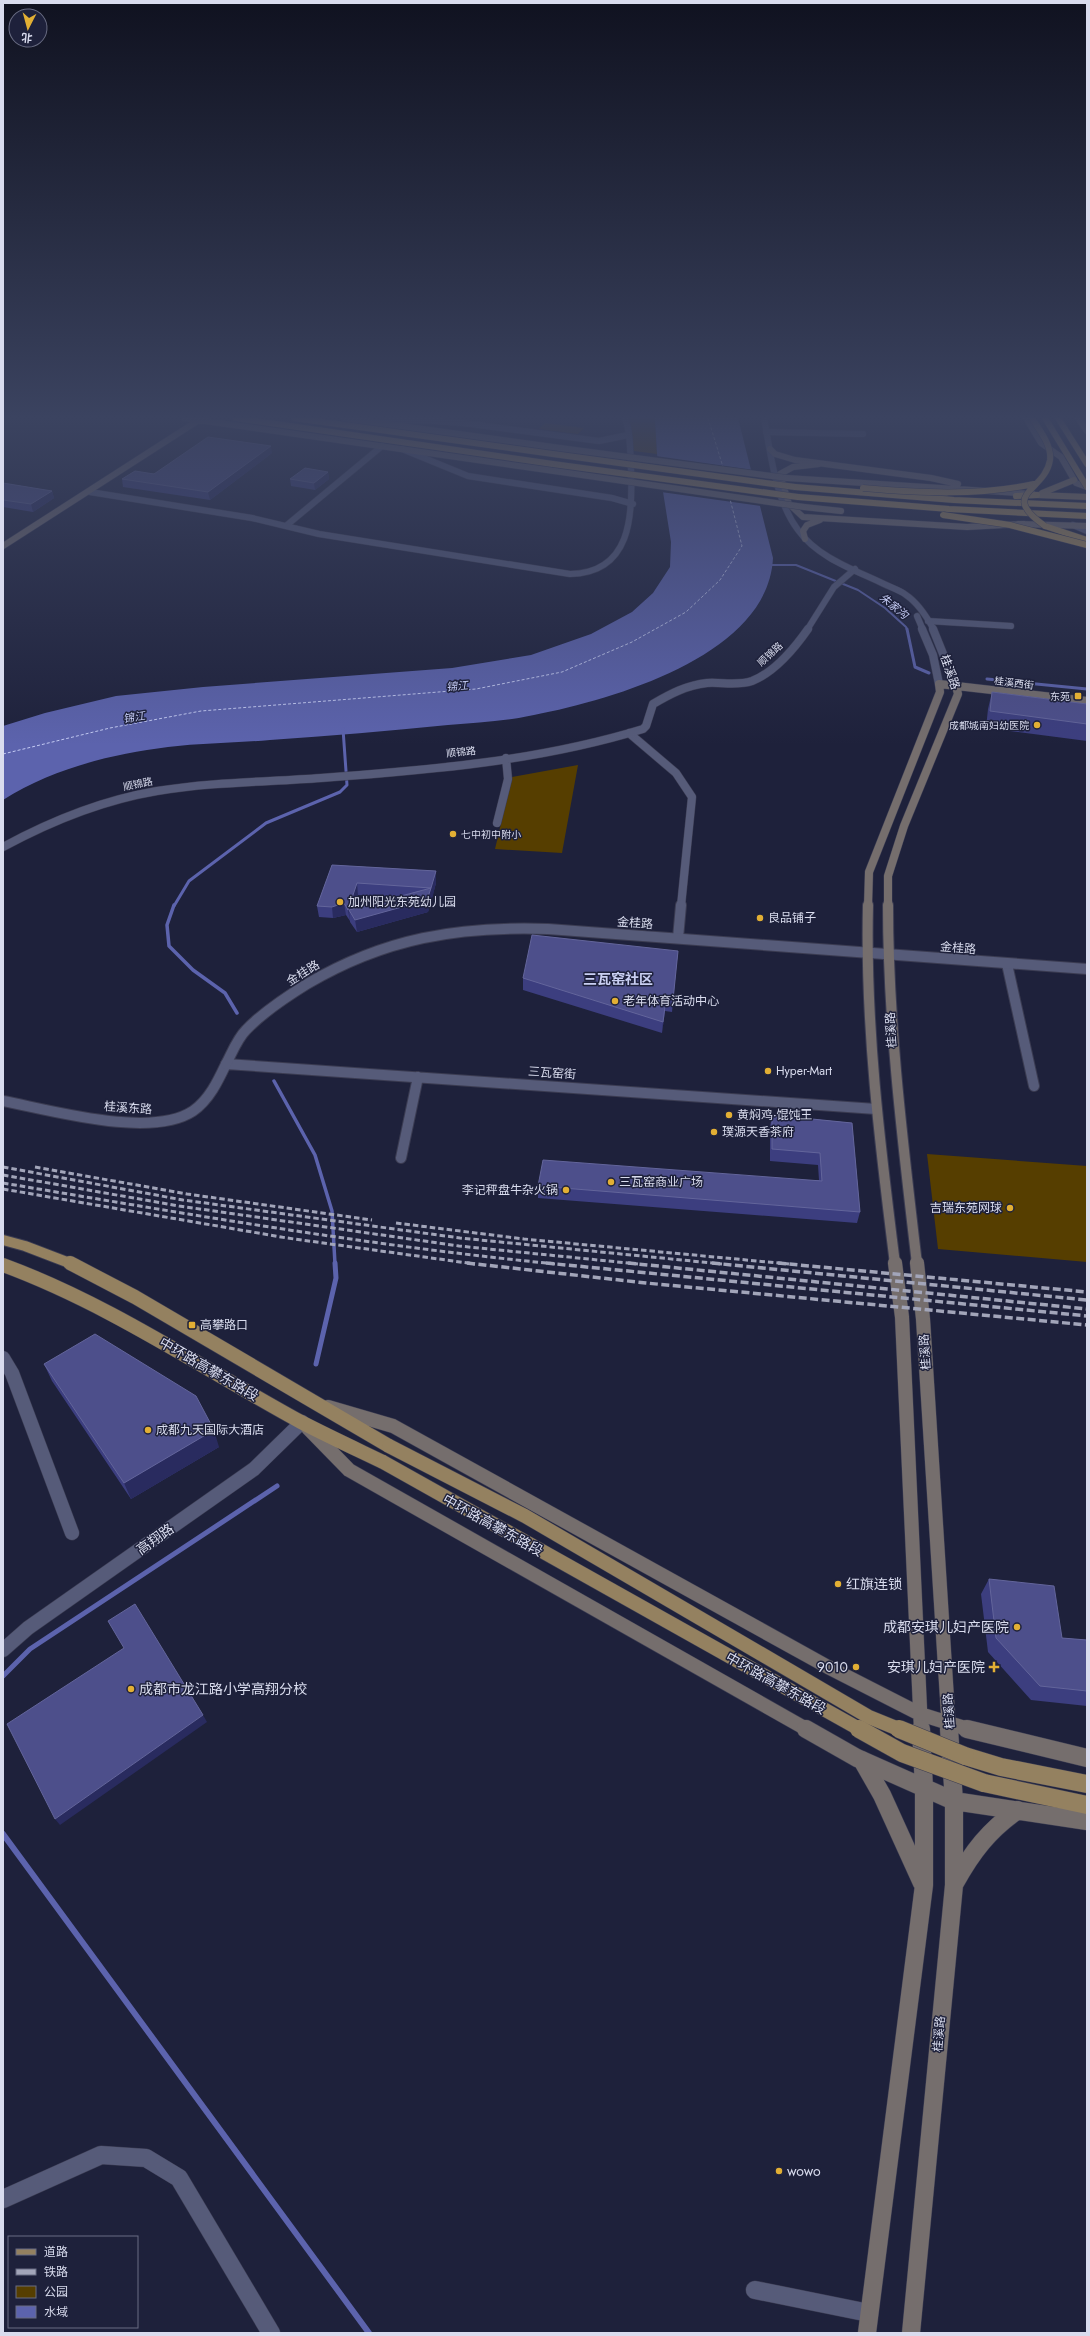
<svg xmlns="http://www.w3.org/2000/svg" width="1090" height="2336" viewBox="0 0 1090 2336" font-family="Jost,'Noto Sans SC',sans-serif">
<rect width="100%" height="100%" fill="#1e213b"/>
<!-- green -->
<path fill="#563e00" d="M628,418H655L657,454L634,451Z
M545,423L584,428L578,434L539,429Z
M578,765L562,853L495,849L512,777Z
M927,1154L1087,1166V1262L938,1249Z"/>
<!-- water -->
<path fill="#5c63ad" d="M655,418H738L773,558C768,661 595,705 512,719C491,722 470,723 448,725C389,731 330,736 270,740C236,743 202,743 168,747C111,754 52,769 3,800V726L45,713L116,696L203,687L452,668L531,655L591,634L632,612L653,593L670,567L671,542L657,454Z"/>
<!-- pier -->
<path fill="#1e213b" d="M656,456L754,470L761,506L661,492Z"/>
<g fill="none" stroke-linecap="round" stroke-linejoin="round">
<!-- stream-far4 -->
<path stroke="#5c63ad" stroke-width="2" d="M768,565H796L858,590L885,608L906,627L907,630"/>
<!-- stream-far3 -->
<path stroke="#5c63ad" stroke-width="3" d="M907,629L915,667L929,673
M987,679L1087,689
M174,906L189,881L266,823L340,792L347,785L343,729"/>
<!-- stream-far2 -->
<path stroke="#5c63ad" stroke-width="3.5" d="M174,905L167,925L169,946L193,970L225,993L237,1013
M274,1081L315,1155L332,1211L335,1264"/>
<!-- stream-far1 -->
<path stroke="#5c63ad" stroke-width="5" d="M316,1364L336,1278L335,1263
M3,1676L30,1649L277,1486"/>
<!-- stream -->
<path stroke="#5c63ad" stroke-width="6" d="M3,1834L369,2333"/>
<!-- ferry -->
<path stroke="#c4cbf4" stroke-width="1" stroke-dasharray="3 2" stroke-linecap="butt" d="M708,418L723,467
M3,754L110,728L201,711L476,689L562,672L632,642L686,612L720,580L742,546L730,499"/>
<defs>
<path id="minor-far4" d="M766,432L863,434
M287,525L382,446
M928,621L1011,626
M807,630L834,587L855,569"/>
<path id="minor-far3" d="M629,733L676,773L692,797L681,906
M497,823L508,779L506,758
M3,847C51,821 103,800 157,791C211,782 267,782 321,778C430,770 539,761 643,729L646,726L653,704C670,694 687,685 707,683C722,682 738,686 752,681C775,672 794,649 808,629"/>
<path id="minor-far2" d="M678,938L681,905
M1007,964L1034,1086
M3,1101C50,1110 151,1139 193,1111C209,1100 218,1081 226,1064L876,1109
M401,1158L418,1077"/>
<path id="minor-far1" d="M3,1358L12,1373L72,1533
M3,1650L28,1628L254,1469L302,1422"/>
<path id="minor" d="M3,2199L101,2155L146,2158L179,2178L271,2333
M755,2290L869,2313"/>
<path id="tertiary-far2" d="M764,418C771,455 775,499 798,530C818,558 855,570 884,584C892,588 900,590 906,595C918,603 927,617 934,630
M375,422L419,420L463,423L599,441L628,435
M402,449L468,476L612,498L633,504
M90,492L252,518L319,534L570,574C631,573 633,516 631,469C630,452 631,434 625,418
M1073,525L1087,531
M917,616L923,630"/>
<path id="tertiary-far1" d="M922,629L933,655L939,684
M933,629L956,686"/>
<path id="tertiary" d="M226,1064C232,1053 237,1039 246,1030C263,1012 286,997 307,984C385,938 458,926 548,929L1087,969"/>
<path id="secondary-far4" d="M184,418L554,471
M343,418L560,448
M1026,418L1041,443L1061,457L1076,483L1087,487
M1078,418L1087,431
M770,449L775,454L795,460L931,478L958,484
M819,464L793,467L780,474L789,504L803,517L967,527L1024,524
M787,478L1033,494
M804,507L841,511
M1018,524L1087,526
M805,539L803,531L807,525L820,520
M3,546L199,420"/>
<path id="secondary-far3" d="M868,906L869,872L940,692L939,684L1087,701
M888,906V876L904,826L958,694L956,686"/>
<path id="secondary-far2" d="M868,905C865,1025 880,1145 895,1264
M888,905C888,1025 903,1144 917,1264"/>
<path id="secondary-far1" d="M895,1263L902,1317L921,1730
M917,1263L923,1319L949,1730
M328,1407L393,1426L828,1667L920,1714L971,1730
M308,1428L349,1470L808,1730"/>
<path id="secondary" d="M806,1729L857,1758L954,1801L1087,1821
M967,1729L1087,1758
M862,1760L882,1795L922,1883
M955,1883C972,1852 989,1830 1018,1810
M867,2333L924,1885V1788L921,1729
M911,2333L954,1885V1801L949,1729"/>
<path id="primary-far3" d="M1042,493L1074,480
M1037,495L1087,497"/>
<path id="primary-far2" d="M3,1240L25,1246L72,1264"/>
<path id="primary-far1" d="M70,1263L135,1297L389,1446
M3,1265C109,1304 202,1368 301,1422C328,1436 356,1449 383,1462"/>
<path id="primary" d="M965,1756L1001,1767L1087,1784
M984,1783L1087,1805"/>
<path id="trunk" d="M235,418L553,464
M294,418L553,454
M1058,418L1087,464
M795,487L954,500L1087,506
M1016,496L1037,495
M798,497L949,509L1087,516
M1045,526L1087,540"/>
</defs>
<!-- minor-far4 casing -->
<use href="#minor-far4" stroke="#3b3c52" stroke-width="7"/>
<!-- minor-far3 casing -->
<use href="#minor-far3" stroke="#3b3c52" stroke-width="9"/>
<!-- minor-far2 casing -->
<use href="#minor-far2" stroke="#3b3c52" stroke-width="12"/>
<!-- minor-far1 casing -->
<use href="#minor-far1" stroke="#3b3c52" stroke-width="15"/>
<!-- minor casing -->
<use href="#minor" stroke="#3b3c52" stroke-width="19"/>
<!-- tertiary-far2 casing -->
<use href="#tertiary-far2" stroke="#3b3c52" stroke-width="7"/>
<!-- tertiary-far1 casing -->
<use href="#tertiary-far1" stroke="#3b3c52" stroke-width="9"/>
<!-- tertiary casing -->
<use href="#tertiary" stroke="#3b3c52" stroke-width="12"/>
<!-- secondary-far4 casing -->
<use href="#secondary-far4" stroke="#3b3c52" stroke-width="7"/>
<!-- secondary-far3 casing -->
<use href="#secondary-far3" stroke="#3b3c52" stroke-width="9"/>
<!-- secondary-far2 casing -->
<use href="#secondary-far2" stroke="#3b3c52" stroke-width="12"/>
<!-- secondary-far1 casing -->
<use href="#secondary-far1" stroke="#3b3c52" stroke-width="15"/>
<!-- secondary casing -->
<use href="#secondary" stroke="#3b3c52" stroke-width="19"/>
<!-- primary-far3 casing -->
<use href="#primary-far3" stroke="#3b3c52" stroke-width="7"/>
<!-- primary-far2 casing -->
<use href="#primary-far2" stroke="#3b3c52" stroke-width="12"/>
<!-- primary-far1 casing -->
<use href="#primary-far1" stroke="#3b3c52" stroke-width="15"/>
<!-- primary casing -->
<use href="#primary" stroke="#3b3c52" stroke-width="19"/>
<!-- trunk casing -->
<use href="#trunk" stroke="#3b3c52" stroke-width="7"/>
<!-- minor-far4 -->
<use href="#minor-far4" stroke="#565b79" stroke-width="6"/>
<!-- minor-far3 -->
<use href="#minor-far3" stroke="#565b79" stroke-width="8"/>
<!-- minor-far2 -->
<use href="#minor-far2" stroke="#565b79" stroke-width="10"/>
<!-- minor-far1 -->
<use href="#minor-far1" stroke="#565b79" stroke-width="14"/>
<!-- minor -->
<use href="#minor" stroke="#565b79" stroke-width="18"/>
<!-- tertiary-far2 -->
<use href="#tertiary-far2" stroke="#565b79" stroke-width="6"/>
<!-- tertiary-far1 -->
<use href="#tertiary-far1" stroke="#565b79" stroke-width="8"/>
<!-- tertiary -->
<use href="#tertiary" stroke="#565b79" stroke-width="10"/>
<!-- secondary-far4 -->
<use href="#secondary-far4" stroke="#756e6d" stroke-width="6"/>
<!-- secondary-far3 -->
<use href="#secondary-far3" stroke="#756e6d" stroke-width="8"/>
<!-- secondary-far2 -->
<use href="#secondary-far2" stroke="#756e6d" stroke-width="10"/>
<!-- secondary-far1 -->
<use href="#secondary-far1" stroke="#756e6d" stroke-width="14"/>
<!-- secondary -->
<use href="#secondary" stroke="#756e6d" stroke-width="18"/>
<!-- primary-far3 -->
<use href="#primary-far3" stroke="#948160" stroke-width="6"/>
<!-- primary-far2 -->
<use href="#primary-far2" stroke="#948160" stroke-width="10"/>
<!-- primary-far1 -->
<use href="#primary-far1" stroke="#948160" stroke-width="14"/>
<!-- primary -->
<use href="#primary" stroke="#948160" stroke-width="18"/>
<!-- trunk -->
<use href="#trunk" stroke="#a98e58" stroke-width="6"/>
<!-- rail-far1 -->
<path stroke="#a2a5b9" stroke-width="3" stroke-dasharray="5.5 3" stroke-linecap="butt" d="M3,1167L183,1200L460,1238L722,1264
M35,1167L187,1194L372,1220
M3,1175L179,1206L459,1246L638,1264
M3,1183C187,1214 370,1246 556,1264
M3,1189L287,1238L475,1264
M396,1223L524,1239L789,1264"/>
<!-- rail -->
<path stroke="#a2a5b9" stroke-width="3.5" stroke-dasharray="8 3.5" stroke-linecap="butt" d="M467,1263L646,1283L1087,1325
M546,1263L1087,1316
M628,1263L1087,1309
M712,1263L1087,1300
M778,1263L1087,1292"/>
<defs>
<path id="secondary-bridge" d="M560,448L787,478
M554,471L804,507"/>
<path id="primary-bridge-far1" d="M389,1446L525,1516L869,1717L901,1730
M383,1462L861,1730"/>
<path id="primary-bridge" d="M859,1729L902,1753L984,1783
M899,1729L965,1756"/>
<path id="trunk-bridge" d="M1032,418C1039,430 1052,445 1050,460C1045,492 998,493 1045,526
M1045,418L1087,487
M553,454L795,487
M553,464L798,497
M863,488C921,493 977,496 1034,484
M943,515L1010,525L1087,545"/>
</defs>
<!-- secondary-bridge casing -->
<use href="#secondary-bridge" stroke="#3b3c52" stroke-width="7" stroke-linecap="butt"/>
<!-- primary-bridge-far1 casing -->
<use href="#primary-bridge-far1" stroke="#3b3c52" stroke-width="15" stroke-linecap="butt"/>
<!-- primary-bridge casing -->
<use href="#primary-bridge" stroke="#3b3c52" stroke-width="19" stroke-linecap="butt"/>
<!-- trunk-bridge casing -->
<use href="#trunk-bridge" stroke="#3b3c52" stroke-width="7" stroke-linecap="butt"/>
<!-- secondary-bridge -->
<use href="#secondary-bridge" stroke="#756e6d" stroke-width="6"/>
<!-- primary-bridge-far1 -->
<use href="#primary-bridge-far1" stroke="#948160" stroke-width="14"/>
<!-- primary-bridge -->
<use href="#primary-bridge" stroke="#948160" stroke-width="18"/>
<!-- trunk-bridge -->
<use href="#trunk-bridge" stroke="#a98e58" stroke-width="6"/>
</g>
<!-- wall -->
<path fill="#3c3e7f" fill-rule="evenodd" d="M272,453L210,500L123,487L122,479Z
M328,472L329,479L315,490L291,486L290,479Z
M3,483L52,491L54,498L33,512L3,507Z
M992,692L1087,704V741L986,728L988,709Z
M332,865L436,871V883L428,912L357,932L350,922V920V921L346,915L333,918L319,917L317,906ZM358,895L396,897L354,909Z
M678,951L672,1012L665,1011L662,1033L523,990V978Z
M772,1115L852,1123L860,1212L857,1223L538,1198V1186L819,1180L818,1165L770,1161V1127Z
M44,1364L219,1447L131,1499L52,1381Z
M989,1579L1062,1638L1087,1640V1706L1031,1700L988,1652L981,1594Z"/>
<!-- shaded-wall -->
<path fill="#292b5f" d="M271,446L272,453L210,500L208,492Z
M328,472L329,479L315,490L314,483Z
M52,491L54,498L33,512L31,504Z
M436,871V883L432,899L431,888Z
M357,883L358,895L352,915L349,910L350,921L348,910Z
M431,888L432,900L428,912L357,932L355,920Z
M344,903L346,915L333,918L332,907Z
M666,999L665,1011L662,1033L663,1022Z
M214,1430L219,1447L131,1499L124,1483Z
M203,1715L207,1722L60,1825L55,1819Z"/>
<!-- building -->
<path fill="#4d4f8b" stroke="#63659b" d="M208,437L271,446L208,492L122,479L135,471L154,474Z
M305,468L328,472L314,483L290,479Z
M3,483L52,491L31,504L3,500Z
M992,692L1087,704V724L990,711Z
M332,865L436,871L431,888L357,883L348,910L344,903L332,907L317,906Z
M431,888L427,900L355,920L349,910Z
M532,935L678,951L673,1000L666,999L663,1022L523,978Z
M772,1115L852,1123L860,1212L538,1186L543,1160L822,1181L820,1153L772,1149Z
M95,1334L196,1396L214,1430L124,1483L44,1364Z
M989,1579L1054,1586L1062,1638L1087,1640V1691L1040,1686L996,1638Z
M135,1604L203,1715L55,1819L7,1724L124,1648L108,1621Z"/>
<!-- sky -->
<linearGradient id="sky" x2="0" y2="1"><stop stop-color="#101220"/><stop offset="0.56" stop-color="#3b4360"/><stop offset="1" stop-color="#3b4360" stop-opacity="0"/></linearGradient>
<rect width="1090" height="745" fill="url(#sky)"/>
<!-- markers -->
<g fill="#e2af34" stroke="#1e213b" stroke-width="1.5">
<rect x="1074" y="692" width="8" height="8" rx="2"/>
<circle cx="1037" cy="725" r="4"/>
<circle cx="453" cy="834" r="4"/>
<circle cx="340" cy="902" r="4"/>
<circle cx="760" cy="918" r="4"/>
<circle cx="615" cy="1001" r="4"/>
<circle cx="768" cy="1071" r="4"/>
<circle cx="729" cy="1115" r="4"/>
<circle cx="714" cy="1132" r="4"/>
<circle cx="611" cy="1182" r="4"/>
<circle cx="566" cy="1190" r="4"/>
<circle cx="1010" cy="1208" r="4"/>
<rect x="188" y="1321" width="8" height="8" rx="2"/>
<circle cx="148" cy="1430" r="4"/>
<circle cx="838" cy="1584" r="4"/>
<circle cx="1017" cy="1627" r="4"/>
<circle cx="856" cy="1667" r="4"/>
<path d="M992 1661h4v4h4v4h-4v4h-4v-4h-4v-4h4z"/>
<circle cx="131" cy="1689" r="4"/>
<circle cx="779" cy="2171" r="4"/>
</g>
<g text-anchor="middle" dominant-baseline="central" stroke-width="3" stroke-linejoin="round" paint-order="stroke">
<!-- far-street labels -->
<g font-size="10" fill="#d9dcee" stroke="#1e213b">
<text transform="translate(770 654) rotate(-42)">顺锦路</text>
<text transform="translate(1014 683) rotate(7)">桂溪西街</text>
<text transform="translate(461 752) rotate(-6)">顺锦路</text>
<text transform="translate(138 784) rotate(-12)">顺锦路</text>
</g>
<!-- far-poi labels -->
<g font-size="10" fill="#d9dcee" stroke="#1e213b" text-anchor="end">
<text x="1070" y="696">东苑</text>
<text x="1029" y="725">成都城南妇幼医院</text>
<text x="461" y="834" text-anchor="start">七中初中附小</text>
</g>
<!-- far-water labels -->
<g font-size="11" font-style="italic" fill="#c4cbf4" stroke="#1e213b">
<text transform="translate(894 606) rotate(39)">朱家沟</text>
<text transform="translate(457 686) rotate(-5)">锦江</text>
<text transform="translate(134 717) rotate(-9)">锦江</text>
</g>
<!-- street labels -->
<g font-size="12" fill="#d9dcee" stroke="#1e213b">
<text transform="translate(950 672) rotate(71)">桂溪路</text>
<text transform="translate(635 923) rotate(4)">金桂路</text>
<text transform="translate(958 948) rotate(5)">金桂路</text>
<text transform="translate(303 973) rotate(-32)">金桂路</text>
<text transform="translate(891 1030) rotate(-93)">桂溪路</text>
<text transform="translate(552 1073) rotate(4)">三瓦窑街</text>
<text transform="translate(128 1108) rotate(4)">桂溪东路</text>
<text transform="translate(925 1352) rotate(-94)">桂溪路</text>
<text transform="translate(949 1711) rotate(-94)">桂溪路</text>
<text transform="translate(939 2034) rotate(-85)">桂溪路</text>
</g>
<!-- poi labels -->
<g font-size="12" fill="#d9dcee" stroke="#1e213b" text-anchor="start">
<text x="348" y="902">加州阳光东苑幼儿园</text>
<text x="768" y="918">良品铺子</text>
<text x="623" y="1001">老年体育活动中心</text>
<text x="776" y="1071">Hyper-Mart</text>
<text x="737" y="1115">黄焖鸡·馄饨王</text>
<text x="722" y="1132">璞源天香茶府</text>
<text x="619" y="1182">三瓦窑商业广场</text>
<text x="558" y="1190" text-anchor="end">李记秤盘牛杂火锅</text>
<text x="1002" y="1208" text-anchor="end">吉瑞东苑网球</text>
<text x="200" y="1325">高攀路口</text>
<text x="156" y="1430">成都九天国际大酒店</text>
</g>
<!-- quarter labels -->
<g font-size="14" font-weight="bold" fill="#c9cff2" stroke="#1e213b">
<text x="618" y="979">三瓦窑社区</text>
</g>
<!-- near-street labels -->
<g font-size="14" fill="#d9dcee" stroke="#1e213b">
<text transform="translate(209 1369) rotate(30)">中环路高攀东路段</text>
<text transform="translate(493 1525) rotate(29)">中环路高攀东路段</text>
<text transform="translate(155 1539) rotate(-35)">高翔路</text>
<text transform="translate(776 1683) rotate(29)">中环路高攀东路段</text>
</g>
<!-- near-poi labels -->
<g font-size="14" fill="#d9dcee" stroke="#1e213b" text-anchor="start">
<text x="846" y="1584">红旗连锁</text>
<text x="1009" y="1627" text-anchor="end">成都安琪儿妇产医院</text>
<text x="848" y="1667" text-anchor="end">9010</text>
<text x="985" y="1667" text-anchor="end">安琪儿妇产医院</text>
<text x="139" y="1689">成都市龙江路小学高翔分校</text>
<text x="787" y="2171">wowo</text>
</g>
</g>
<!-- border -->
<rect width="1090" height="2336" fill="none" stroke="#d9dcee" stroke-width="8"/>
<!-- legend -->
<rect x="8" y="2236" width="130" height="92" fill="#1e213b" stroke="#696c83"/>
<rect x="16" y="2249" width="20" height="6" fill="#948160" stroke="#696c83"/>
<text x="44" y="2256" font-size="12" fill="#d9dcee">道路</text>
<rect x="16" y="2269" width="20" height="6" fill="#a2a5b9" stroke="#696c83"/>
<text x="44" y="2276" font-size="12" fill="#d9dcee">铁路</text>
<rect x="16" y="2286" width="20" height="12" fill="#563e00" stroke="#696c83"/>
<text x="44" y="2296" font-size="12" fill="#d9dcee">公园</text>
<rect x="16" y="2306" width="20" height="12" fill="#5c63ad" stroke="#696c83"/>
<text x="44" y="2316" font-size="12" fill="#d9dcee">水域</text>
<!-- north arrow -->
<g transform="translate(28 28) rotate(186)"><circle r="19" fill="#1e213b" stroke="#696c83"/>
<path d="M0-3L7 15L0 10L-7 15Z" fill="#e2af34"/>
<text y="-6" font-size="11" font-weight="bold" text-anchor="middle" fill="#d9dcee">北</text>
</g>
</svg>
